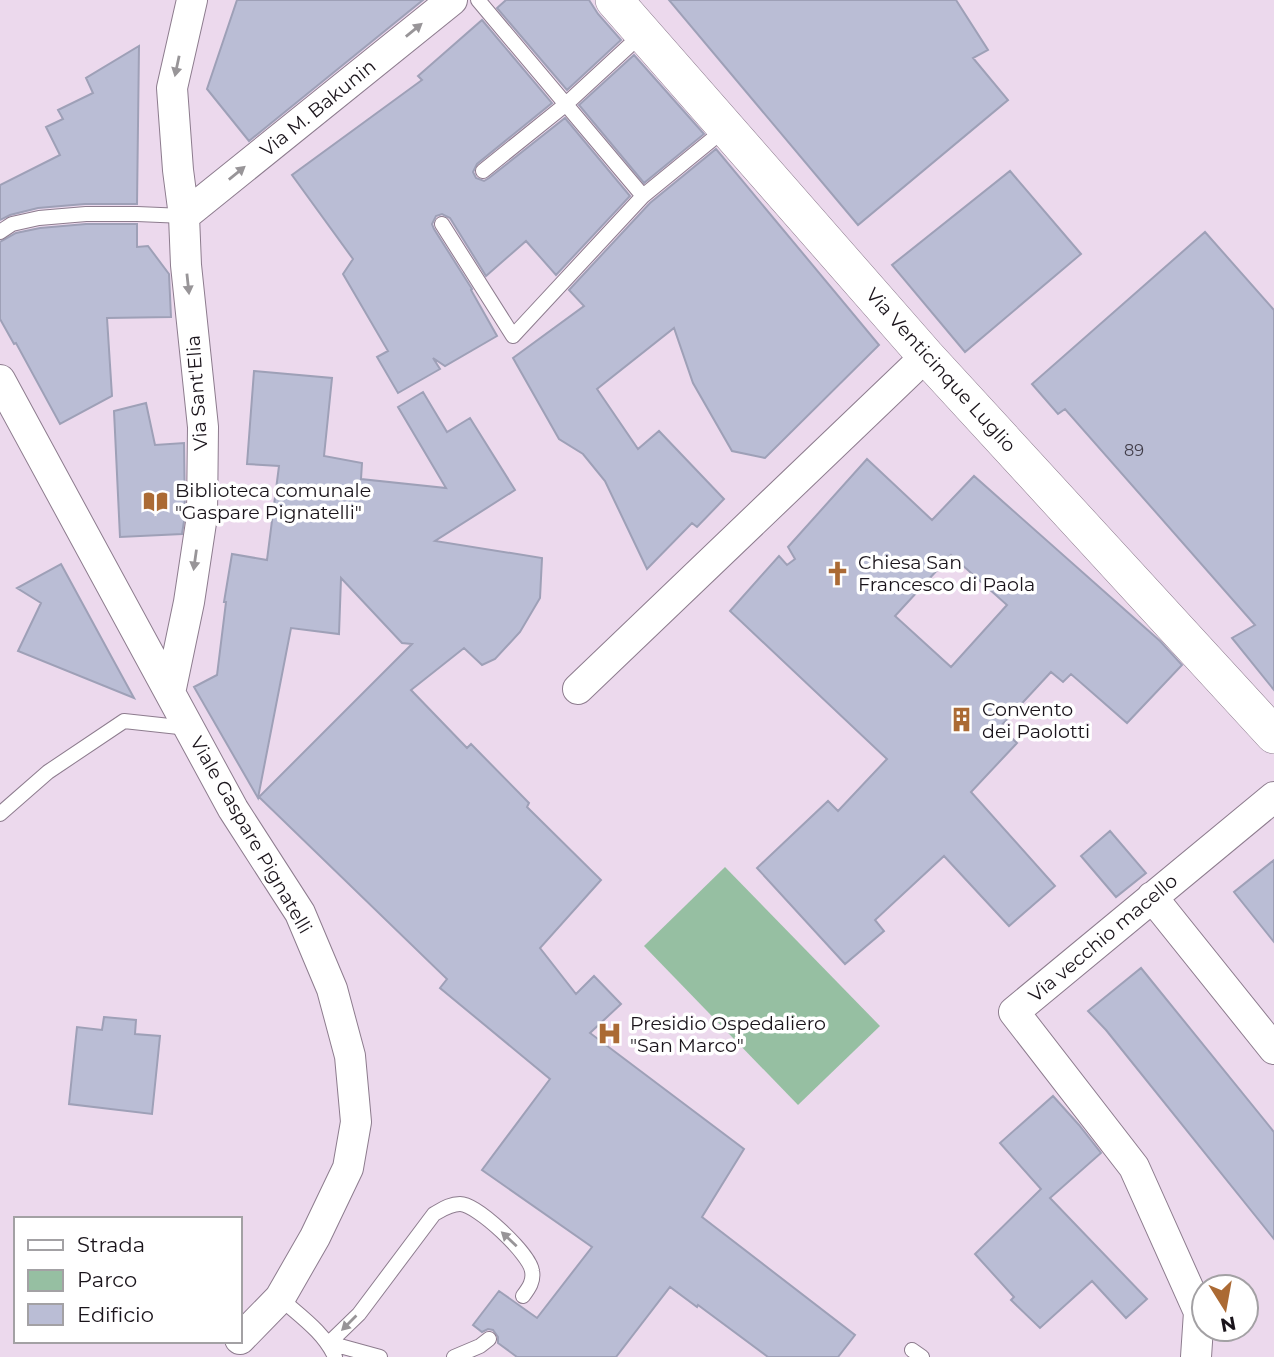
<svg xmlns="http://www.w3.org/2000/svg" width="1274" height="1357" viewBox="0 0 1274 1357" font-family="Montserrat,sans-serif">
<rect width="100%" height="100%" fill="#ecd9ed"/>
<!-- green -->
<path fill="#96bfa2" d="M725,867L880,1026L798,1105L644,946Z"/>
<!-- building -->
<path fill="#babdd5" stroke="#9ea0b7" stroke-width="2" fill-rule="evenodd" d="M237,0H423L249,141L207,89Z
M506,0H589L598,14L621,40L567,90L497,8Z
M669,0H956L988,50L973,58L1008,100L858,225Z
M482,20L552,103L477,164L473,172L476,178L484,181L489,178L565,118L630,196L556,275L526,241L486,276L450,218L442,214L436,216L432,224L434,229L472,289L471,290L497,336L445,366L433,358L440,369L398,393L377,357L388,351L343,274L353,259L292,175L422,80L418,76Z
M139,46L137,204H85L38,208L10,215L0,220V185L60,155L46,127L63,119L58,110L93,93L86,78Z
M634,55L704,134L644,183L579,105Z
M716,149L879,345L765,458L732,451L693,383L674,328L597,389L638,449L659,431L724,499L697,527L692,523L647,569L605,481L583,454L559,439L513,358L584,306L569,290L650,203Z
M1010,171L1081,254L965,352L892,265Z
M86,224H137V247L148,246L169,274L171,317L107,318L112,396L60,424L16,343L14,344L0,319V242L16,233L40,228Z
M1205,232L1274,310V690L1232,638L1255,625L1065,409L1058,414L1032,384Z
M254,371L332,378L324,456L362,463L361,479L446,488L398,407L423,392L447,432L470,418L515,490L435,541L542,558L540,598L520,632L495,659L482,665L464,648L411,690L467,748L471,744L529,803L527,807L601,880L540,948L576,994L594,976L621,1004L590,1033L744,1149L702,1217L855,1335L838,1357H768L698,1305L697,1307L670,1287L616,1357H517L498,1343V1337L493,1330L488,1329L482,1332L473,1325L499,1291L537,1318L592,1247L482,1170L550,1079L440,988L447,979L259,797L412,644L402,643L341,578L339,634L291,628L258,798L194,687L217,675L226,602H224L232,554L267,560L279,466L247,464Z
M146,403L155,445L184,443L185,515L182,534L120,537L114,411Z
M867,459L932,520L974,476L1160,641L1182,665L1127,723L1071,674L1063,682L1051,672L1000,727L1017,743L971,792L1055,886L1009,926L944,856L875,920L884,931L845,964L757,868L828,801L838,811L887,759L730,611L779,556L787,565L795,559L788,547ZM951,555L1007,605L951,667L895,616Z
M61,564L111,656L134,698L18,651L41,603L17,588Z
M1110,831L1146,873L1116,897L1081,856Z
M1274,860V942L1234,892Z
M1141,968L1274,1132V1239L1106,1030L1088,1011Z
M104,1017L136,1020L135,1034L160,1036L152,1114L69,1104L77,1027L102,1030Z
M1053,1096L1079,1125L1101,1153L1050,1198L1147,1299L1126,1318L1092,1281L1040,1328L1011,1300L1014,1297L975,1254L1041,1189L1000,1143Z"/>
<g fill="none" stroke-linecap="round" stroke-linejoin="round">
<defs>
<path id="service" d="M478,0L643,196
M483,171L565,105L642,34
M442,224L513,336L643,196L725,129
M0,232L12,224L39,218L86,214H137L184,216
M0,814L48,772L124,721L188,728
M280,1298C300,1316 324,1332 335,1357
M329,1343L359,1314L434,1214C443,1209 450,1204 460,1204C477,1204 530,1254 532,1271C534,1281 529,1288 523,1296
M329,1343L380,1357
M912,1350L922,1357
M454,1357L480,1346L489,1339"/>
<path id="minor" d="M184,216L452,0
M0,380L233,809L300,913L332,989L350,1056L356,1122L348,1168L315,1237L280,1298L240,1339
M578,689L926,356
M170,693L189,602L202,516L203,427L186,265L184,216L178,170L172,88L192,0
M1152,897L1274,1049
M1196,1357L1199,1312L1134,1167L1014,1012L1274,797"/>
<path id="tertiary" d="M614,0L926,356L1274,735"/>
</defs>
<!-- service casing -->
<use href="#service" stroke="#8d7c8e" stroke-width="16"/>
<!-- minor casing -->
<use href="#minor" stroke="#8d7c8e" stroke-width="32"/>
<!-- tertiary casing -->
<use href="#tertiary" stroke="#8d7c8e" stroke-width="38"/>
<!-- service -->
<use href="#service" stroke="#fff" stroke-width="14"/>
<!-- minor -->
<use href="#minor" stroke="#fff" stroke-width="30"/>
<!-- tertiary -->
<use href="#tertiary" stroke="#fff" stroke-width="37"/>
</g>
<!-- one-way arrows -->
<defs><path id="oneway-solid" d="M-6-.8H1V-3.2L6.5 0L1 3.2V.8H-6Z" transform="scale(1.75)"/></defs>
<g fill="#989598">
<use href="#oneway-solid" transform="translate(414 30) rotate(-39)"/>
<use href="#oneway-solid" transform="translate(177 66) rotate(102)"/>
<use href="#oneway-solid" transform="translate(237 173) rotate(-39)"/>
<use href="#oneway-solid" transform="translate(188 284) rotate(84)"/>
<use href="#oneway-solid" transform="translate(195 560) rotate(98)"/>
<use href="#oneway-solid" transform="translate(509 1239) rotate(-137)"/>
<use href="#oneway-solid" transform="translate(349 1323) rotate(135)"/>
</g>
<!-- icons -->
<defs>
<symbol id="library-bare" viewBox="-9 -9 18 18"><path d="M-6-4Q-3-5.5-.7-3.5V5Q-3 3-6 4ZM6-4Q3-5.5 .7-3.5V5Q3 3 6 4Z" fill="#ab6a34" stroke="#fff" stroke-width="2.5" paint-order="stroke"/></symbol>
<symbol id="church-bare" viewBox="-9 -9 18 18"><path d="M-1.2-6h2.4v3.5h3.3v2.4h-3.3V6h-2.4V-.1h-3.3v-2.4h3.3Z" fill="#ab6a34" stroke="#fff" stroke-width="2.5" paint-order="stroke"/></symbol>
<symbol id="building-bare" viewBox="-9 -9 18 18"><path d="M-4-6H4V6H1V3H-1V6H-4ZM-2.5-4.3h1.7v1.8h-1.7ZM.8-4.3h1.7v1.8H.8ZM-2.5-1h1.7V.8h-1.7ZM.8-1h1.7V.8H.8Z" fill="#ab6a34" stroke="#fff" stroke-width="2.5" paint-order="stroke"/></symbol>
<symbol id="hospital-bare" viewBox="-9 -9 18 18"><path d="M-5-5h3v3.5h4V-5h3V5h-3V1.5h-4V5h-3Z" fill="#ab6a34" stroke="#fff" stroke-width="2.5" paint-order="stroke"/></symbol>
</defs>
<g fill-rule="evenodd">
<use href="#library-bare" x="138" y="484" width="35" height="35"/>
<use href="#church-bare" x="820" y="556" width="35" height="35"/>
<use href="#building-bare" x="944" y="702" width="35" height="35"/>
<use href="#hospital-bare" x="592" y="1016" width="35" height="35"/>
</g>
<g text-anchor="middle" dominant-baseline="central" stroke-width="7" stroke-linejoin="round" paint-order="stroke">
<!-- number labels -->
<g font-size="16" fill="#423e4a">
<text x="1134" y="450">89</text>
</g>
<!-- street labels -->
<g font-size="19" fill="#1a141b" stroke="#fff">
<text transform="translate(318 108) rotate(-39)">Via M. Bakunin</text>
<text transform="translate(941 370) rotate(48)">Via Venticinque Luglio</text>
<text transform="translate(197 393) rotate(-94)">Via Sant'Elia</text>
<text transform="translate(251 835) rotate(60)">Viale Gaspare Pignatelli</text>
<text transform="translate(1103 938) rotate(-40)">Via vecchio macello</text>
</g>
<!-- poi labels -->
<g font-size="19" fill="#1a141b" stroke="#fff" text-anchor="start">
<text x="175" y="490">Biblioteca comunale<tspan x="175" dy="22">"Gaspare Pignatelli"</tspan></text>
<text x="858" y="562">Chiesa San<tspan x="858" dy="22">Francesco di Paola</tspan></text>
<text x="982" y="709">Convento<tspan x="982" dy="22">dei Paolotti</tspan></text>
<text x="630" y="1023">Presidio Ospedaliero<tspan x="630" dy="22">"San Marco"</tspan></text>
</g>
</g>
<!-- legend -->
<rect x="14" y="1217" width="228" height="126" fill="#ffffff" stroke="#a3a1a4" stroke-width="2"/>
<rect x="28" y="1240" width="35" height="10" fill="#ffffff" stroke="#a3a1a4" stroke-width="2"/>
<text x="77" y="1252" font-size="21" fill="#1a141b">Strada</text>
<rect x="28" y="1270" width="35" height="21" fill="#96bfa2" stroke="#a3a1a4" stroke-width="2"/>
<text x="77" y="1287" font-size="21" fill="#1a141b">Parco</text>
<rect x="28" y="1304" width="35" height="21" fill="#babdd5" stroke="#a3a1a4" stroke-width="2"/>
<text x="77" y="1322" font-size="21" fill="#1a141b">Edificio</text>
<!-- north arrow -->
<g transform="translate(1225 1308) rotate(169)"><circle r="33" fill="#ffffff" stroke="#a3a1a4" stroke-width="2"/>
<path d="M0-5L12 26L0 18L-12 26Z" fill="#ab6a34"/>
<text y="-10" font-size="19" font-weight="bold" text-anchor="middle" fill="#1a141b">N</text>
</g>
</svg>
